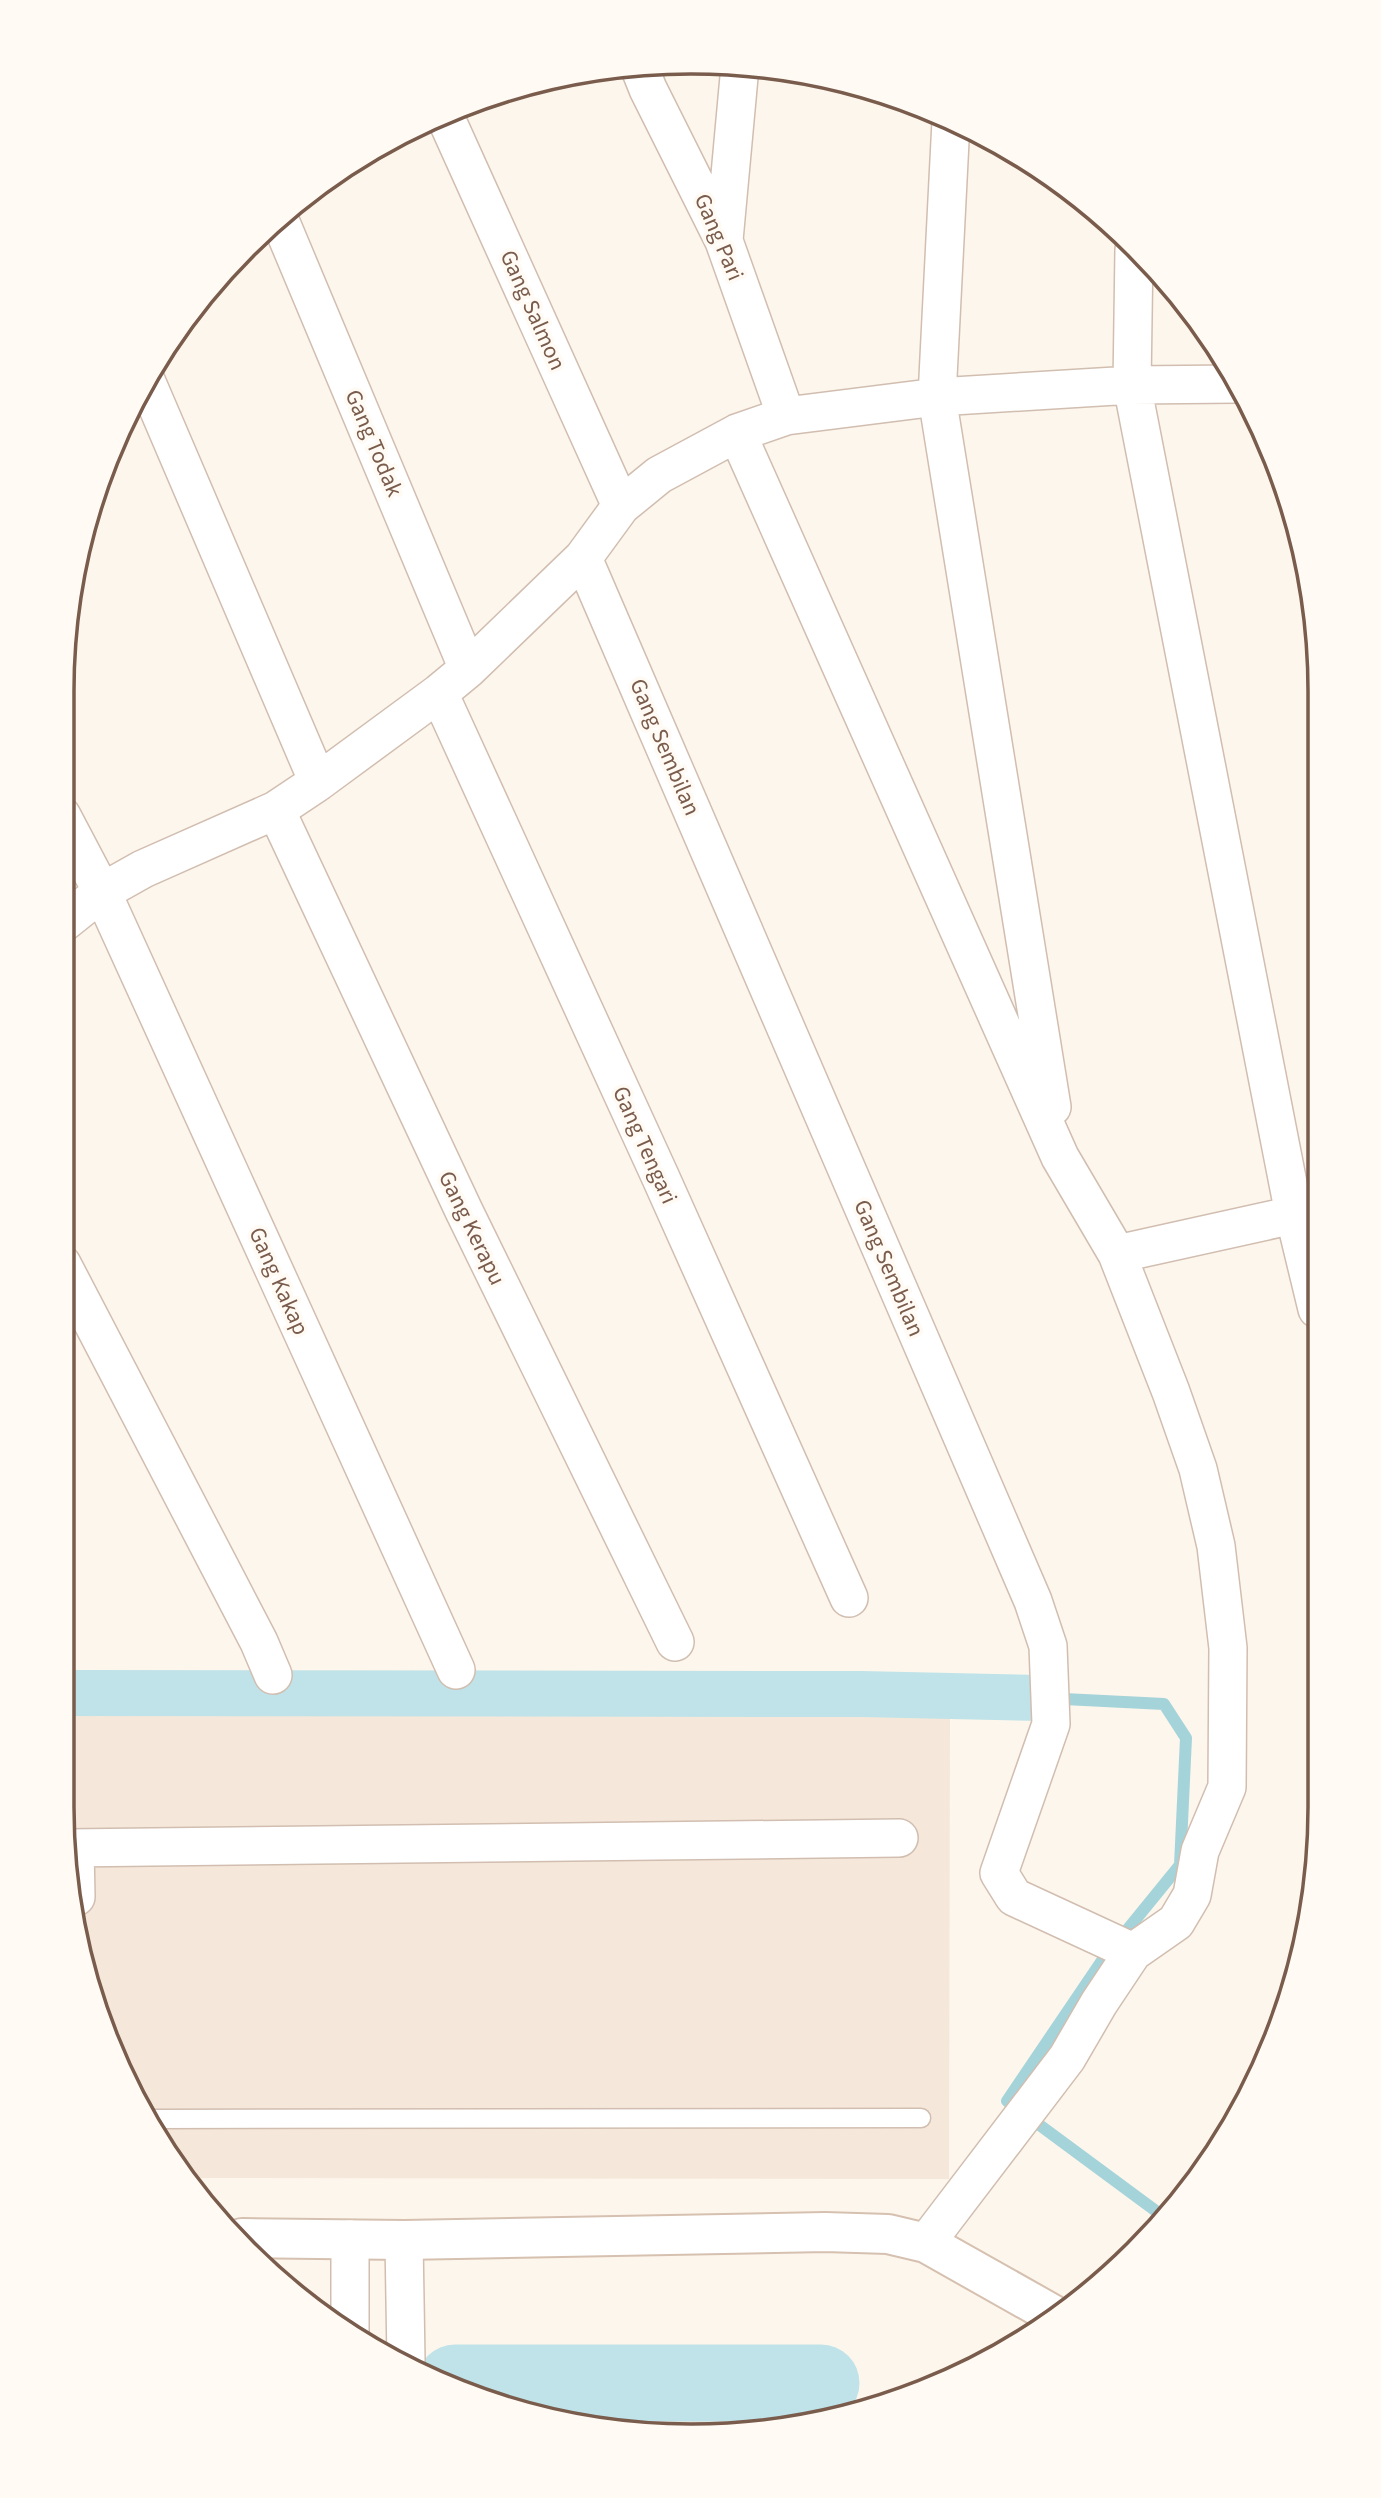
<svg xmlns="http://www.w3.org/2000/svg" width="1381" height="2498" viewBox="0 0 1381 2498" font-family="'Source Sans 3',sans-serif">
<rect width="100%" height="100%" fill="#fdf6ec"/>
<!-- residential -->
<path fill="#f5e8da" d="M61,1715L950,1717L949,2179L184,2178L95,2010L61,1807Z
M557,2418L797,2420L732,2435Z"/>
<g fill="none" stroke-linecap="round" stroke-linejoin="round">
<!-- stream -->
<path stroke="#a5d3da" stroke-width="12" d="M1064,1699L1164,1704L1186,1738L1180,1865L1101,1962L1007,2101L1160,2214"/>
<!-- canal -->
<path stroke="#bfe3e8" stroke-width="46" d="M61,1693L861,1694L1041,1698"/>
<!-- river -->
<path stroke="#bfe3e8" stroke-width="77" d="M455,2383H821"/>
<defs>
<path id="lane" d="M153,2119L921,2118"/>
<path id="street" d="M638,64L648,89L724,241L786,416
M444,114L621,506
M951,121L937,397L1052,1107
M279,218L468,669
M724,240L740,66
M1134,250L1132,385L1294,1214L1317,1309
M145,378L318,782
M737,433L1060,1157L1117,1254L1171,1392L1198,1469L1216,1546L1228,1648L1227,1787L1200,1851L1192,1895L1176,1922L1133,1952L1099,2003L1067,2058L926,2243
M583,558L1033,1601L1048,1646L1051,1724L999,1873L1014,1897L1133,1952
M439,693L660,1176L849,1598
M276,810L464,1211L675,1642
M62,816L102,892L456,1670
M62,924L102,892L143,869L276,810L318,782L439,693L468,669L583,558L621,506L659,475L737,433L786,416L937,397L1132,385L1237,384
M1117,1254L1316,1210
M62,1264L259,1642L273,1675
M68,1848L899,1838
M75,1848L76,1897
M350,2239V2335
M404,2240L406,2360"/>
<path id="secondary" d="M242,2238L404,2240L825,2232L888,2234L926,2243L1052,2314"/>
</defs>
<!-- lane casing -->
<use href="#lane" stroke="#d1beb0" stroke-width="21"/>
<!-- street casing -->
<use href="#street" stroke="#d1beb0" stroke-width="40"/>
<!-- secondary casing -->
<use href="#secondary" stroke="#d6c0b0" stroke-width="42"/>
<!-- lane -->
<use href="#lane" stroke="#fff" stroke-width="18"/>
<!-- street -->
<use href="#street" stroke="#fff" stroke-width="37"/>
<!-- secondary -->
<use href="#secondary" stroke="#fff" stroke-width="38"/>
</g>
<g text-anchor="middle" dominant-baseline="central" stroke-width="7" stroke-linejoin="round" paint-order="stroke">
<!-- street labels -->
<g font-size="23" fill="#7a5c4d" stroke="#fffaf3">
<text transform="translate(719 237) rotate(67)">Gang Pari</text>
<text transform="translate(533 310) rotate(66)">Gang Salmon</text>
<text transform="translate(374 443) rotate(67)">Gang Todak</text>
<text transform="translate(665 747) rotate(67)">Gang Sembilan</text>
<text transform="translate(645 1145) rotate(66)">Gang Tengari</text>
<text transform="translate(472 1228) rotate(64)">Gang Kerapu</text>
<text transform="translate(889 1268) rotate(67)">Gang Sembilan</text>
<text transform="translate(279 1281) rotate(66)">Gang Kakap</text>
</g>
</g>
<!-- crop -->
<path d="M0 0H1381V2498H0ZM691 74H691A617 617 0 0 1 1308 691V1807A617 617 0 0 1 691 2424H691A617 617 0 0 1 74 1807V691A617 617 0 0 1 691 74Z" fill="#fffaf3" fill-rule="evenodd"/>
<path fill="none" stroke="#7a5c4d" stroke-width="3.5" d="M691 74H691A617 617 0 0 1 1308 691V1807A617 617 0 0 1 691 2424H691A617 617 0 0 1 74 1807V691A617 617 0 0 1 691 74Z"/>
</svg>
